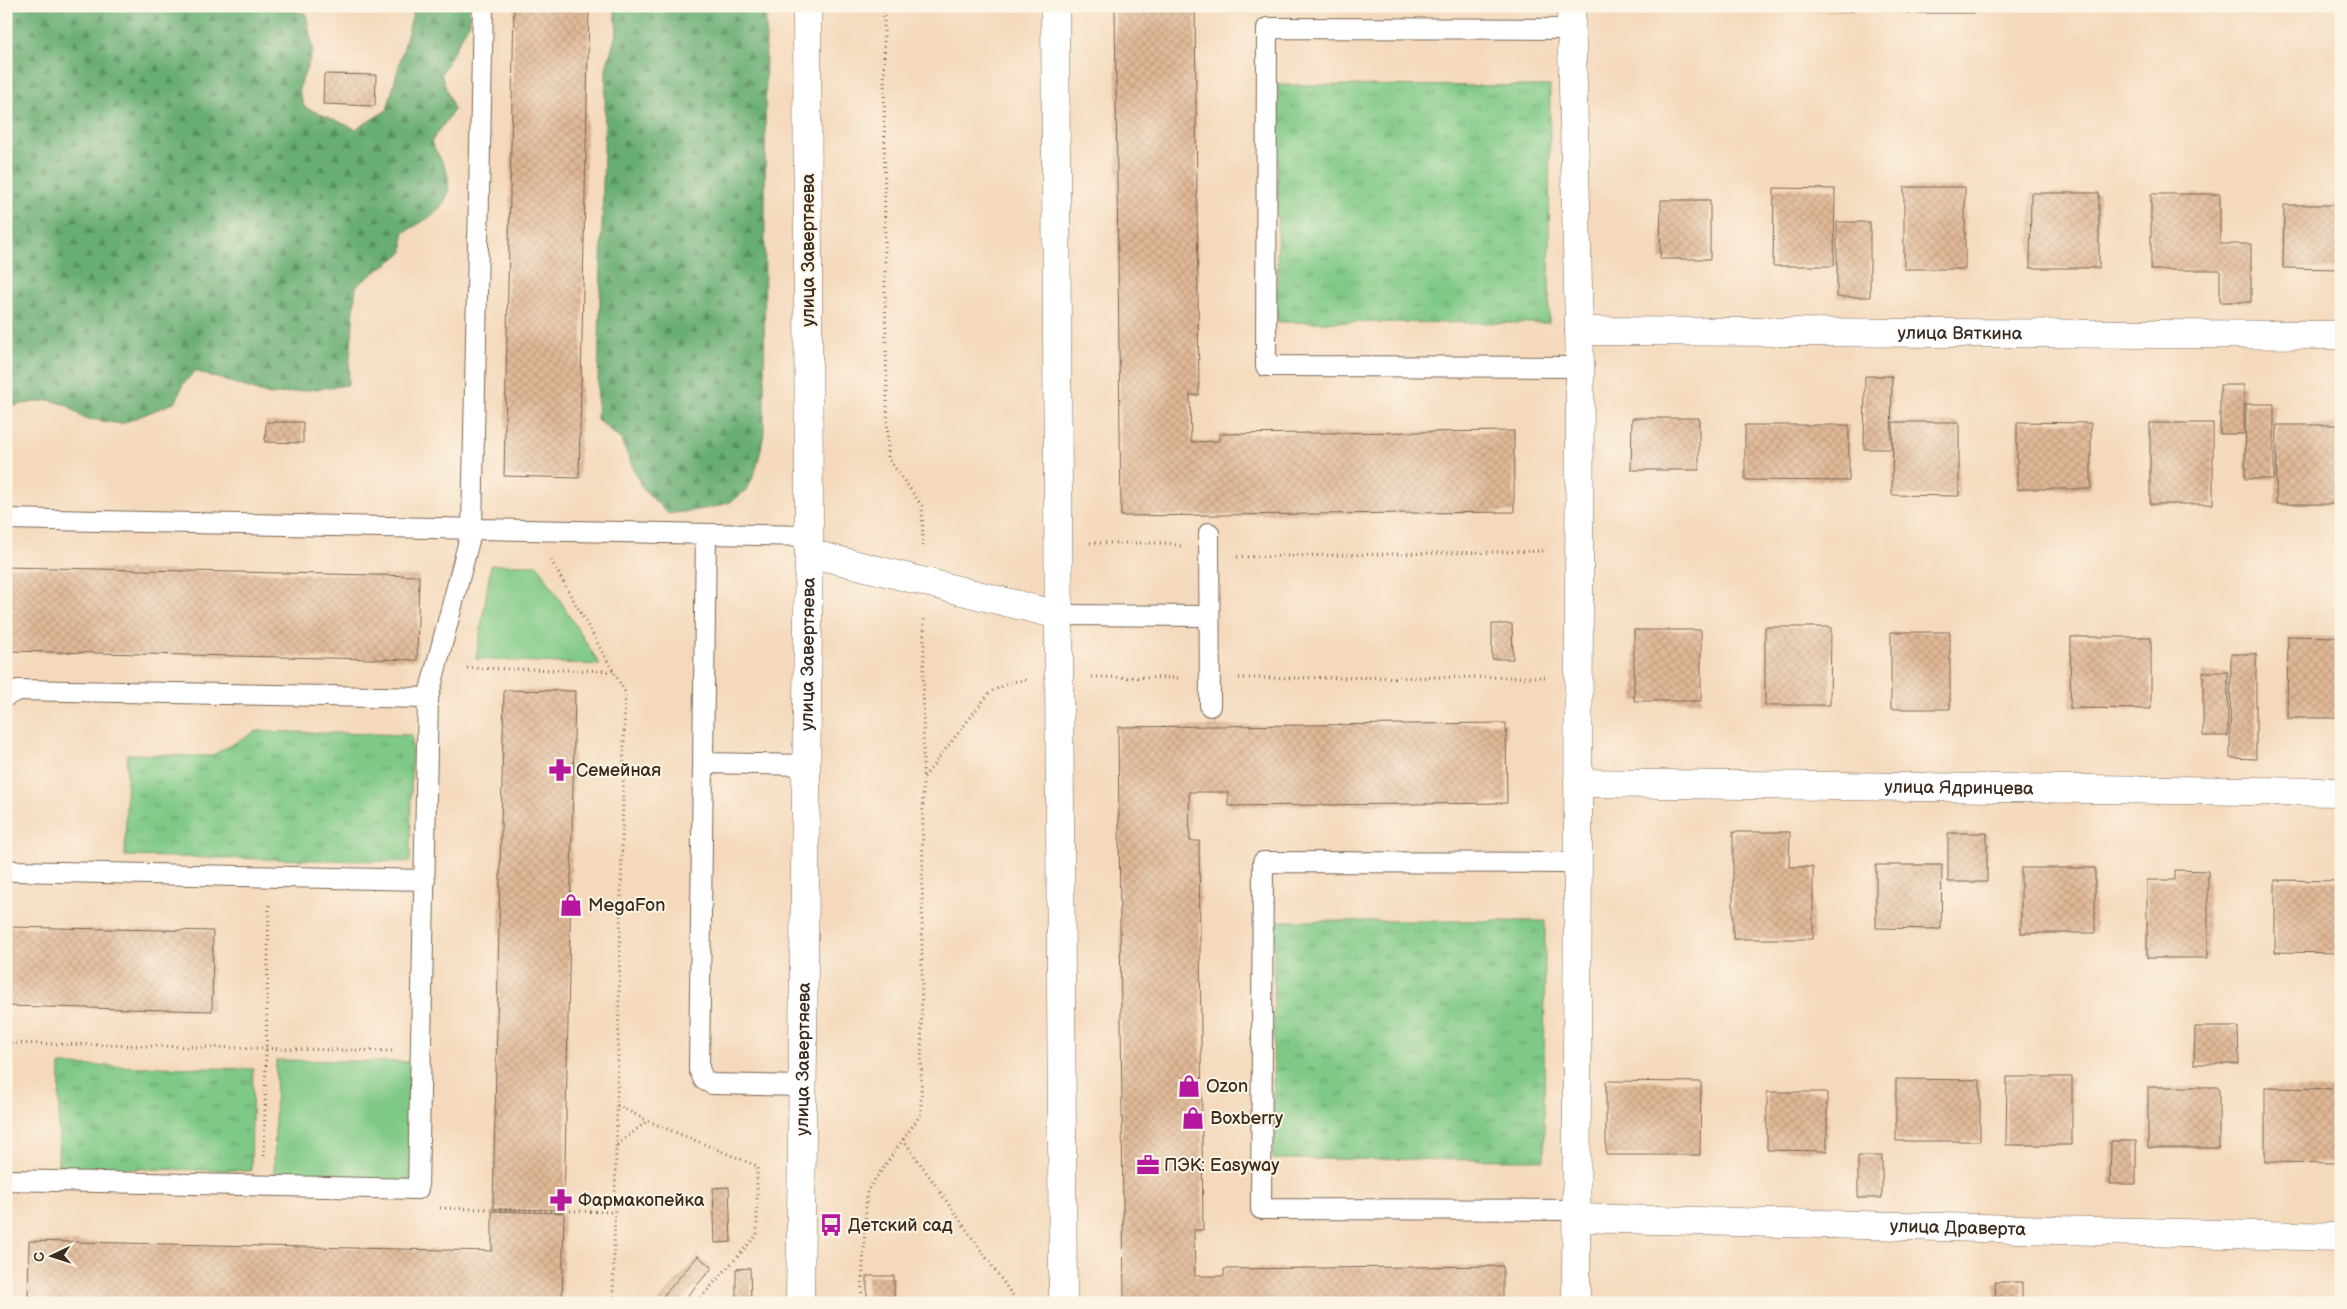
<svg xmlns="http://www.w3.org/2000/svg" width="2347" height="1309" viewBox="0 0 2347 1309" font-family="'Balsamiq Sans',sans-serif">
<defs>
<pattern id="forest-firs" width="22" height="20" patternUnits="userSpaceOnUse" patternTransform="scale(1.25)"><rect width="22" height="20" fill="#67ad73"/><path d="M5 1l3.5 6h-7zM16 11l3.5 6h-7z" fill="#568d5e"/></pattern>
<pattern id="park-tufts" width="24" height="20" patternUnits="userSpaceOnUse" patternTransform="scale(1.25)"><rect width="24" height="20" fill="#7fc986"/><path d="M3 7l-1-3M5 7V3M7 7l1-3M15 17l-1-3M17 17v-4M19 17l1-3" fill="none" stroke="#69a36d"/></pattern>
<pattern id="building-cross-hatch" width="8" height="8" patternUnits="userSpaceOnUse" patternTransform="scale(1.25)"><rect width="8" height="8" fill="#e0b896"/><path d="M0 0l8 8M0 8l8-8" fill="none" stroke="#c19e81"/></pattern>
</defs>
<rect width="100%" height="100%" fill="#fcf5e5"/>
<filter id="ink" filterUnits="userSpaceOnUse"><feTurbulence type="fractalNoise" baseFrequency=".02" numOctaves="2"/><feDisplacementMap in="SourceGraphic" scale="10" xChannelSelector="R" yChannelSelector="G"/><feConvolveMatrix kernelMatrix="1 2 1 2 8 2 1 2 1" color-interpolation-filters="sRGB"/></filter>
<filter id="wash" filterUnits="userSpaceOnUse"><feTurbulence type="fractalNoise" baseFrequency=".0096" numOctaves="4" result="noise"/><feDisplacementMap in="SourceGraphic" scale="20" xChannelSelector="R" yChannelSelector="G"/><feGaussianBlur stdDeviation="1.12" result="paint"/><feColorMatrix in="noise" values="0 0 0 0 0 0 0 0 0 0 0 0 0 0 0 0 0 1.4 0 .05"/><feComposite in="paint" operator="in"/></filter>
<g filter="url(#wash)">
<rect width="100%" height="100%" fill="#f4d9bc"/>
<!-- grass -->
<path fill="#7fc986" stroke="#5d7a52" d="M491,565H538L600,665L476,659Z
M276,1060L413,1062L411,1182L274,1180Z"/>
<!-- forest -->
<path fill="url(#forest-firs)" stroke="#516c48" d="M6,6H247L306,13L313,51L299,89L304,107L356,129L387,110L413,13L412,6H469L470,22L441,74L454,110L431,142C436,152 446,165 448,177C454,208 425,220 403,233V252L356,286L348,385L270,395L195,371L183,384L176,402L121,424L83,418L67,405L49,400L11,406L6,409Z
M614,6H766L764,434C761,449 756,480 744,492C726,510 693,510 668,514L642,488L621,440L597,419L606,68L617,31Z"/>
<!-- park -->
<path fill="url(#park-tufts)" stroke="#5d7a52" d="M1278,85L1550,86L1549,323L1277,322Z
M257,731L412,735L410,862L125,856L127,754L211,756Z
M1274,921H1545L1544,1160L1273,1159Z
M60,1065L253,1069L251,1171L58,1167Z"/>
<g id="blocks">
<!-- building -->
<path fill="url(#building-cross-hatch)" d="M514,6H589L579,478L504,476Z
M1115,6H1195L1199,395H1190L1191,442L1219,441V434L1514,431V512L1121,516Z
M1785,6H1853V11L1785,10Z
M1906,6H1974V13H1906Z
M324,74L376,75L375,106L323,104Z
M1904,187H1965V269H1904Z
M1774,188L1835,189L1834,266H1773Z
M2031,193H2099V268H2030Z
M2151,194H2220V244H2251V302H2220V270H2151Z
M1661,200H1710V259H1660Z
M2284,205H2341V269L2283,268Z
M1837,222H1870V297H1837Z
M1865,376H1892L1891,449H1864Z
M2220,385H2244V434H2220Z
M2246,404H2274V479H2245Z
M1632,418H1699V470H1631Z
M266,422H303V443L265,442Z
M1893,422H1959V496L1892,495Z
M2017,422L2091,423V489H2017Z
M2150,423H2213V504H2150Z
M1745,425H1849V481L1745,480Z
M2277,425H2341V504H2276Z
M6,567L419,576L417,660L6,651Z
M1492,624H1512L1513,659H1492Z
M1765,627H1831L1830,705H1765Z
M1634,630H1701V701H1634Z
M1891,632H1950V709H1891Z
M2288,636L2341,637V718H2287Z
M2071,637H2151V709L2070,708Z
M2231,654H2256V759L2230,758Z
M2203,672H2228V736H2203Z
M504,690L575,691L564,1210L493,1209Z
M1506,723L1507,803L1228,806V792H1189L1190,841H1199L1203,1230H1194L1195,1276H1224V1269L1503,1266V1303H1124L1118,727Z
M1733,832H1790L1789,867H1813V939H1733Z
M1948,833H1987V882H1948Z
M1876,865H1942L1941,929L1876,928Z
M2021,868H2095V933H2021Z
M2175,870L2208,871V958H2147V880H2175Z
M2275,880L2341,881V953L2275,952Z
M6,927L213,931L212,1011L6,1006Z
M2195,1027H2238L2239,1064H2194Z
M2007,1077H2072V1145H2006Z
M1896,1079L1980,1080V1141H1896Z
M1606,1081L1701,1082L1700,1155H1606Z
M2148,1087H2219V1148H2148Z
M2265,1088L2341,1089V1163L2265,1162Z
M1767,1092H1827V1151L1767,1150Z
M2111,1141H2136V1184H2110Z
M1858,1156H1882V1198H1858Z
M729,1187L731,1242L715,1243L713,1188Z
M492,1211L564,1213L562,1303H28L29,1241L492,1251Z
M698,1256L712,1268L681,1303H657Z
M750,1268L751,1303H736V1269Z
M867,1276H894V1301L867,1300Z
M1995,1282H2022V1303H1996Z"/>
</g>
</g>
<g filter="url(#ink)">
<use href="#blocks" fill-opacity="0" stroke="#7c6755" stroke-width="1"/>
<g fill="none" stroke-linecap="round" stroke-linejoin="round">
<defs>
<path id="lane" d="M1572,29L1267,28L1266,366L1580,367
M6,519L809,536
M1209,533L1210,706
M706,534L699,1069L704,1080L712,1084L802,1086
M1058,615L1209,616
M6,696L18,690L428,698
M703,763L806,765
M6,868L14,871L425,880
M6,1180L418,1189L428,698L472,529L483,6
M1576,1210L1261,1209L1263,862L1578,863"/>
<g id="street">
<path d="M1055,6L1063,1303"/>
<path d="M1571,6L1580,367L1576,1303"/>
<path id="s1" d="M1579,331L2341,335"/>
<path d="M809,553L1058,615"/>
<path id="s2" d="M1578,783L2341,792"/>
<path id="s3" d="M1577,1218L2341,1237"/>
</g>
<g id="secondary">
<path id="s4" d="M800,1303L809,536L807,6"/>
</g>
</defs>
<!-- lane casing -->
<use href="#lane" stroke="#7c6755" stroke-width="22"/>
<!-- street casing -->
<use href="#street" stroke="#7c6755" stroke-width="29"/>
<!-- secondary casing -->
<use href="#secondary" stroke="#7c6755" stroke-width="29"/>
<!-- path -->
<path stroke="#7c6755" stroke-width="3" stroke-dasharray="1 4" stroke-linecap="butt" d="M884,6L885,284L888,458L922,506L923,547
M1090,543H1167L1181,546
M1237,557L1546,551
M551,560L625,692L613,1303
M467,668L613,671
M1092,677L1180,678
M1239,678L1545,677
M924,777L990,692L1011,682L1026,680
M6,1043L393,1051
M617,1105L648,1121L757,1166V1235L696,1303
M903,1139L1018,1303
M617,1145L647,1121
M264,1156L269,905
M440,1208L615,1212
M861,1303L867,1191L921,1114L924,616"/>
<!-- lane -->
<use href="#lane" stroke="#fff" stroke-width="20"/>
<!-- street -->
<use href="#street" stroke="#fff" stroke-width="28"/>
<!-- secondary -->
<use href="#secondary" stroke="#fff" stroke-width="28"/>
</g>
</g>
<!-- icons -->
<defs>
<symbol id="pharmacy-bare" viewBox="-9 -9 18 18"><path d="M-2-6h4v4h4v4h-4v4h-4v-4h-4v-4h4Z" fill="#b5179e" stroke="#fcf5e5" stroke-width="2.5" paint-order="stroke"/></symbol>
<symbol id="shop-bare" viewBox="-9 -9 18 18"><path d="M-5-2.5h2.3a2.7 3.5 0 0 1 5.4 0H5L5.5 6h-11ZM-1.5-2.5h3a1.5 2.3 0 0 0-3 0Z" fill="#b5179e" stroke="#fcf5e5" stroke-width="2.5" paint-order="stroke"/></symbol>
<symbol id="office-bare" viewBox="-9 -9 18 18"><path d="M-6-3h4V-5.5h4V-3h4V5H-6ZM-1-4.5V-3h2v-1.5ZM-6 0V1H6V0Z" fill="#b5179e" stroke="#fcf5e5" stroke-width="2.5" paint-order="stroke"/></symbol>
<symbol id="bus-bare" viewBox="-9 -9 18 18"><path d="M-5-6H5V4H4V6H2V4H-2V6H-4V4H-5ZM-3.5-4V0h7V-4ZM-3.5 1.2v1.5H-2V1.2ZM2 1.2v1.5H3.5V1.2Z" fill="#b5179e" stroke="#fcf5e5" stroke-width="2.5" paint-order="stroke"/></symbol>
</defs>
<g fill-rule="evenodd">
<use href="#pharmacy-bare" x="544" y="754" width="32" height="32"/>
<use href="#shop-bare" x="555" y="889" width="32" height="32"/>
<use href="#shop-bare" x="1173" y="1070" width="32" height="32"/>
<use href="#shop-bare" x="1177" y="1102" width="32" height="32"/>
<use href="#office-bare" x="1132" y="1149" width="32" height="32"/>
<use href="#pharmacy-bare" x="545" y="1184" width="32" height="32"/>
<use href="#bus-bare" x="815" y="1209" width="32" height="32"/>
</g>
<g text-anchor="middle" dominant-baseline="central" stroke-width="4" stroke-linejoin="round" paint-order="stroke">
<!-- street labels -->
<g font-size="18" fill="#3b2a1e" stroke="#fcf5e5">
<text transform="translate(808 250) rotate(-90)">улица Завертяева</text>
<text stroke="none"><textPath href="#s1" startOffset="381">улица Вяткина</textPath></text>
<text stroke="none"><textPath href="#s4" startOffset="649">улица Завертяева</textPath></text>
<text stroke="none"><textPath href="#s2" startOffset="381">улица Ядринцева</textPath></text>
<text stroke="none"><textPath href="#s4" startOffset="244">улица Завертяева</textPath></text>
<text stroke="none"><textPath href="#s3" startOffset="381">улица Драверта</textPath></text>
</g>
<!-- poi labels -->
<g font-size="18" fill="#3b2a1e" stroke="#fcf5e5" text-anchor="start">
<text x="576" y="770">Семейная</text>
<text x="588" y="905">MegaFon</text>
<text x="1206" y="1086">Ozon</text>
<text x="1210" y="1118">Boxberry</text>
<text x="1164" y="1165">ПЭК: Easyway</text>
<text x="578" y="1200">Фармакопейка</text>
<text x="848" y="1225">Детский сад</text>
</g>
</g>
<!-- margin -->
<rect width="2347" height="1309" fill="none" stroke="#fcf5e5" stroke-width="25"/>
<!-- north arrow -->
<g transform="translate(52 1256) rotate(266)" stroke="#fcf5e5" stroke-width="4" paint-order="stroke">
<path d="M0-4L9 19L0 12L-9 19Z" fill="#3b2a1e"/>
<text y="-8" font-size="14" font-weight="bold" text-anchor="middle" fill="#3b2a1e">С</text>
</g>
</svg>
